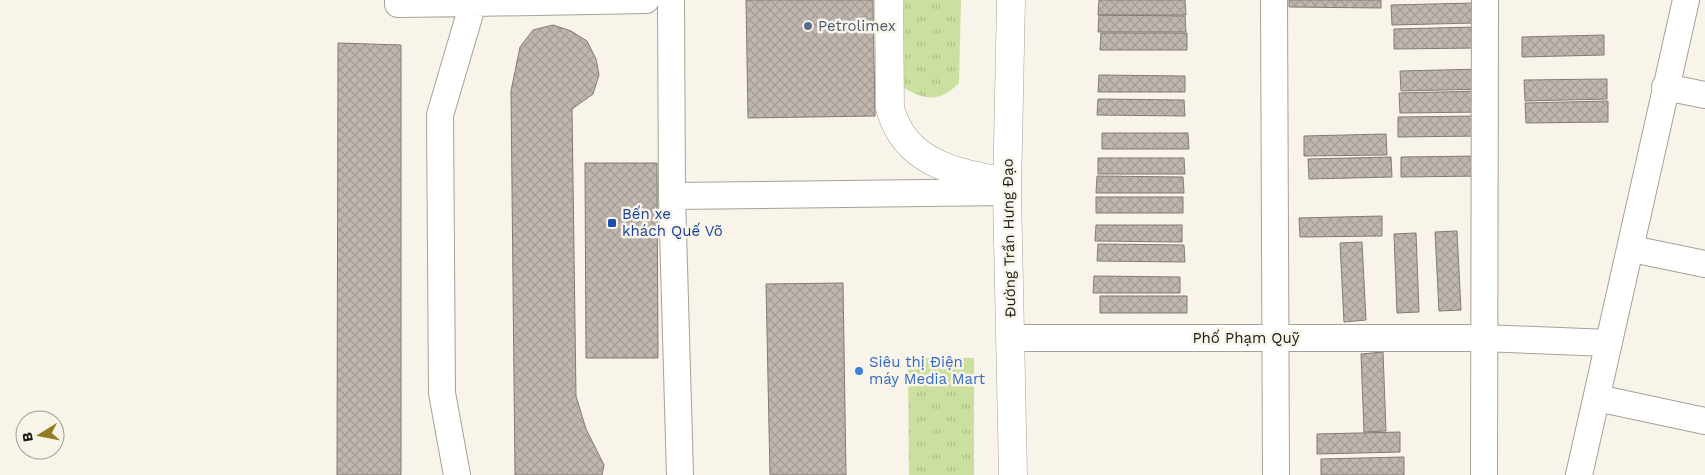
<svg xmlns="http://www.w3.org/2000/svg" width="1705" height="475" viewBox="0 0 1705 475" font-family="'Work Sans',sans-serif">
<defs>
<pattern id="grass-tufts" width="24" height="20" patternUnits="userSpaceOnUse" patternTransform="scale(1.25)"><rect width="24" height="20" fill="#cbdf9e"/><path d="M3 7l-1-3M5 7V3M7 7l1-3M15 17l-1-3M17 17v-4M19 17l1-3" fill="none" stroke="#aebf87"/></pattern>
<pattern id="building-cross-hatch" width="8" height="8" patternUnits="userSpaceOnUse" patternTransform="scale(1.25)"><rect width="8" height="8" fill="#c0b6af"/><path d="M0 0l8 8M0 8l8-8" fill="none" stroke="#a49c96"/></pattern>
</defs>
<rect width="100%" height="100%" fill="#f8f4e9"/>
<!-- grass -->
<path fill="url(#grass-tufts)" d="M904,0H961L959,83C940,102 925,101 903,87Z
M908,358H974V475H909Z"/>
<!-- building -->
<path fill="url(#building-cross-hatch)" stroke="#837b74" d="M746,0H873L875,116L748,118Z
M1099,0H1185L1186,15H1098Z
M1289,0H1381V8L1289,7Z
M1474,3V23L1392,25L1391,5Z
M1099,15L1185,16L1186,32H1098Z
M553,25L571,31L587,41L596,59L599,75L593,94L572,109L576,396L586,429L604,465L602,475H515L511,91L520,47L533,30Z
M1476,27L1477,48L1394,49V29Z
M1101,33H1187V50H1100Z
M1604,35V55L1522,57V37Z
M338,43L401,45V475H337Z
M1483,69L1484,89L1401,91L1400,71Z
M1099,75L1185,76V92H1098Z
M1607,79V99L1525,101L1524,80Z
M1482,91V112L1400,113L1399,93Z
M1098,99L1184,100L1185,116L1097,115Z
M1608,101V122L1526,123L1525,103Z
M1480,116V136L1398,137V117Z
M1102,133H1188L1189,149H1102Z
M1386,134L1387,155L1304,156V136Z
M1483,156V176L1401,177V157Z
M1391,157L1392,177L1309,179L1308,159Z
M1098,158H1184L1185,174H1098Z
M585,163H657L658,358H586Z
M1097,176L1183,177L1184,193H1096Z
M1096,197H1183V213H1096Z
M1382,216V236L1300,237L1299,218Z
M1096,225H1182V242L1095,241Z
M1457,231L1461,310L1439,311L1435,232Z
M1416,233L1419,312L1397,313L1394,234Z
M1362,242L1366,320L1344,322L1340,243Z
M1098,244L1184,245L1185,262L1097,261Z
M1094,276L1180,277V293H1093Z
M843,283L846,475H770L766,284Z
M1100,296H1187V313H1100Z
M1383,352L1386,431L1364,432L1361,354Z
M1400,432V452L1317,454V434Z
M1404,457V475H1321V459Z"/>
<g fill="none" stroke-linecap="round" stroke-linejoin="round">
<defs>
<path id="minor" d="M398,0V4L473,3
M671,0L672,196L680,475
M1274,0L1276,475
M1665,87L1705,95
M672,196L1007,192
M1632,249L1705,264
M1010,338H1483L1609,343
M1597,398L1705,421
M457,475L442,393L440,115L473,3L646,0
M1484,475L1485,0
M1579,475L1686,0"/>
<path id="highway" d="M889,0L890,108C905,165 958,173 1007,182
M1011,0L1007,192L1013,475"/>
</defs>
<!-- minor casing -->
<use href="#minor" stroke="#a5a298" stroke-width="28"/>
<!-- highway casing -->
<use href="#highway" stroke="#a5a298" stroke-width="29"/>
<!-- minor -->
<use href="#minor" stroke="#fff" stroke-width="26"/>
<!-- highway -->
<use href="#highway" stroke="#fff" stroke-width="28"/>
</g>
<!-- markers -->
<circle fill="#5c6f8a" stroke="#f8f4e9" stroke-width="2" cx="808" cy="26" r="5"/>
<rect fill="#1a4fb4" stroke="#f8f4e9" stroke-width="2" x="607" y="218" width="10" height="10" rx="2.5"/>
<circle fill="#3f7fe0" stroke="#f8f4e9" stroke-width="2" cx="859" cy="371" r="5"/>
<g text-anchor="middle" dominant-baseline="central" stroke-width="5" stroke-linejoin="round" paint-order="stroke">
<!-- service labels -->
<g font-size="15" fill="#4e5e75" stroke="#f8f4e9" text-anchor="start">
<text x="818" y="26">Petrolimex</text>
</g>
<!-- transit labels -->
<g font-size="15" fill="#164399" stroke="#f8f4e9" text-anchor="start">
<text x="622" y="214">Bến xe<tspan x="622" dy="17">khách Quế Võ</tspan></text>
</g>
<!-- street labels -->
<g font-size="15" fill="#1c1a17" stroke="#f8f4e9">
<text transform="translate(1009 238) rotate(-91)">Đường Trần Hưng Đạo</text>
<text x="1246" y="338">Phố Phạm Quỹ</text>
</g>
<!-- shop labels -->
<g font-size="15" fill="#366cbe" stroke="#f8f4e9" text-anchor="start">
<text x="869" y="362">Siêu thị Điện<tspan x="869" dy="17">máy Media Mart</tspan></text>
</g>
</g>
<!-- north arrow -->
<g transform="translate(40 435) rotate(260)"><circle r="24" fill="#f8f4e9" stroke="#a09d95"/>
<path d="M0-4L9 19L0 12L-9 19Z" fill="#917d24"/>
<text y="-8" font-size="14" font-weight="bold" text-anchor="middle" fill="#1c1a17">B</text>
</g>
</svg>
